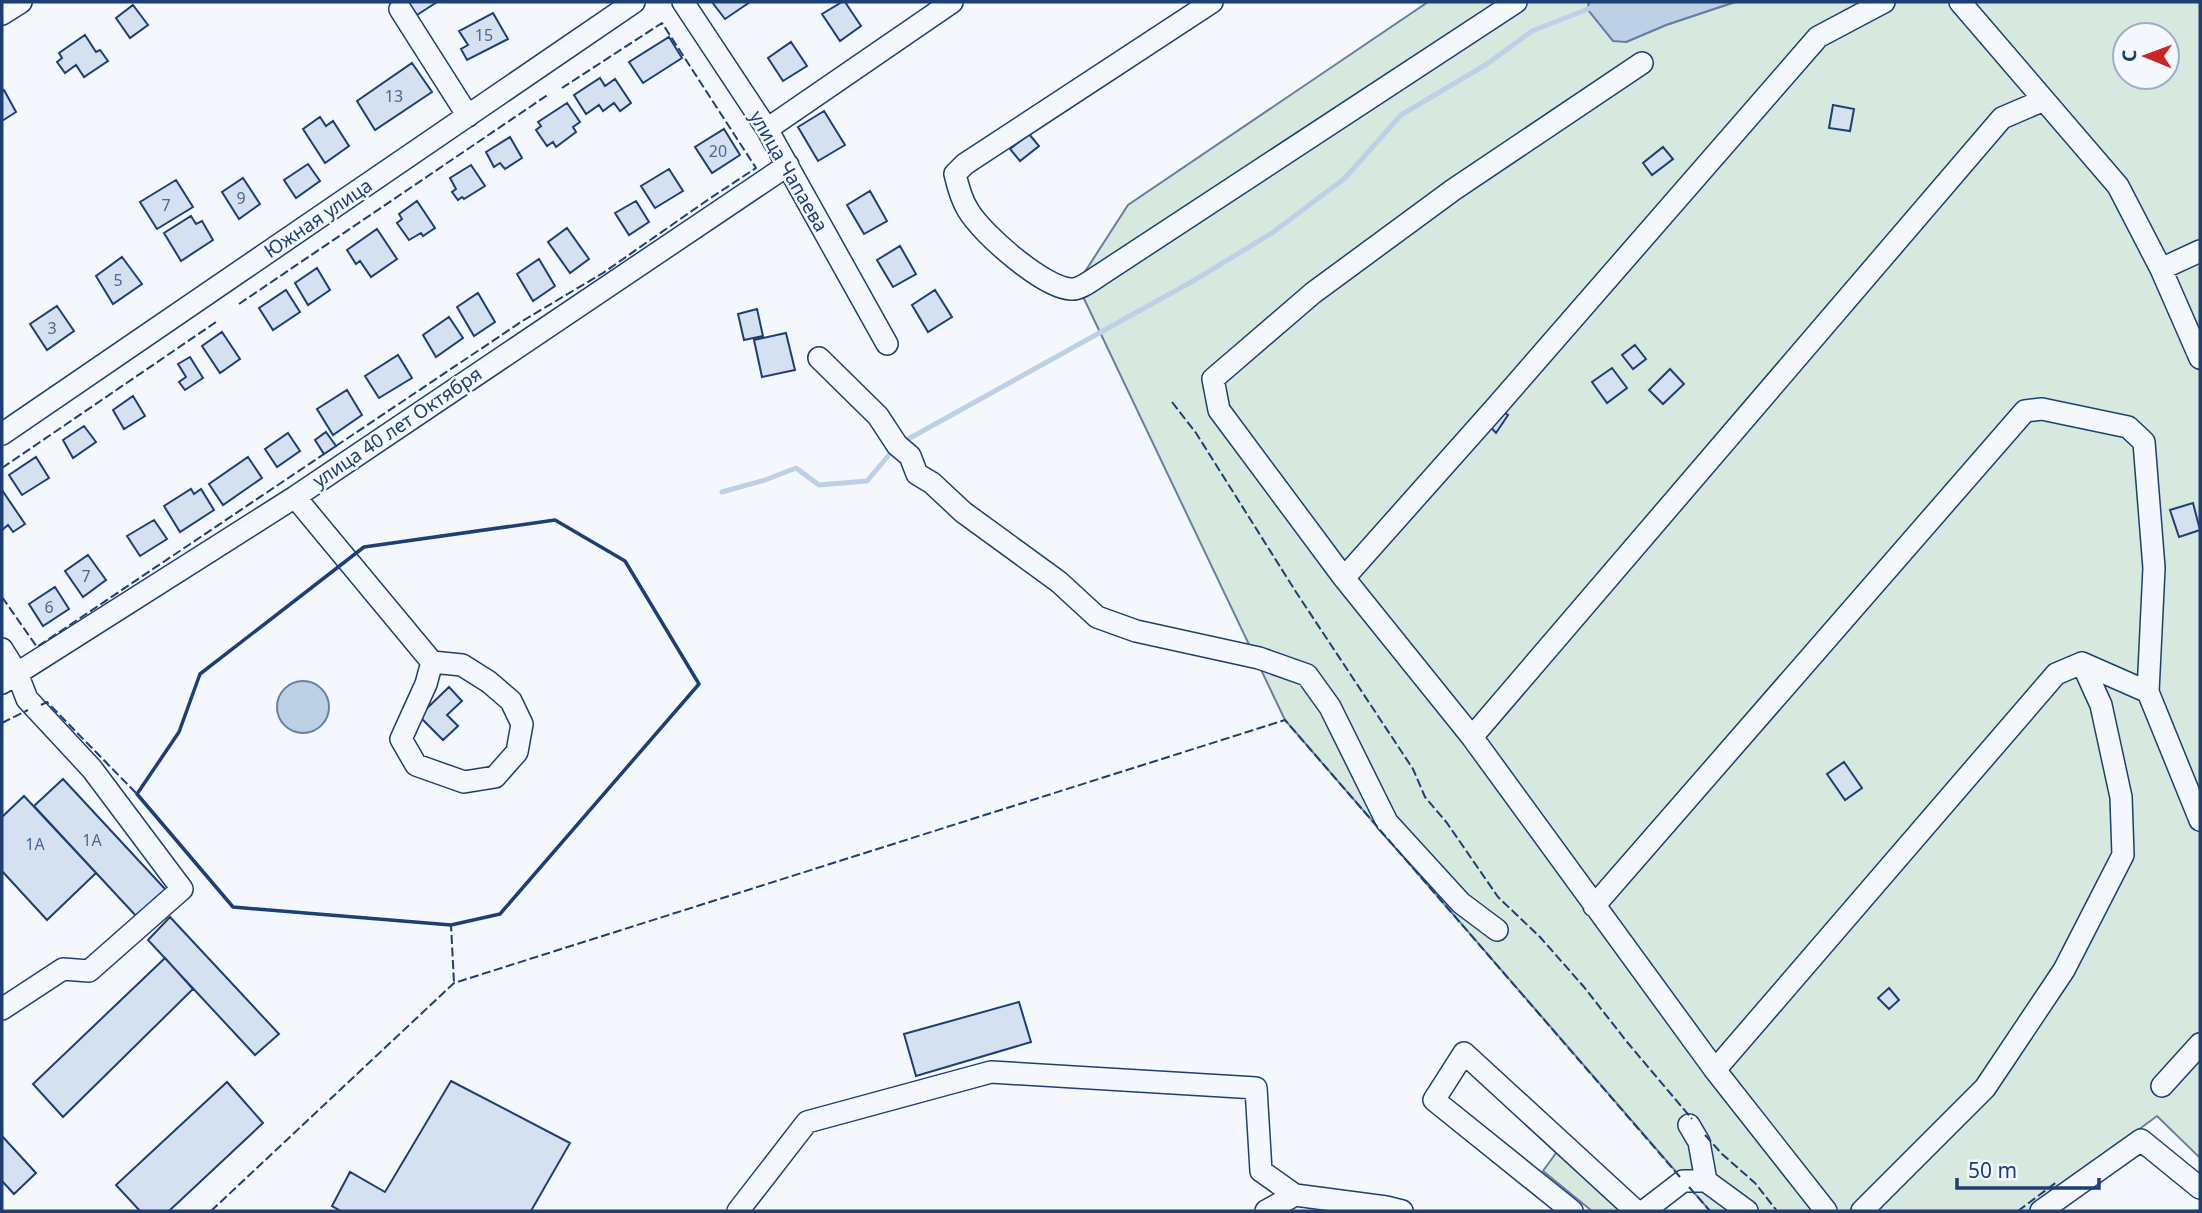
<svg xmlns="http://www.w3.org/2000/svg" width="2202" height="1213" viewBox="0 0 2202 1213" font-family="'Noto Sans',sans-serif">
<rect width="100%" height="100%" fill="#f4f7fb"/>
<!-- green -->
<path fill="#d7e8df" stroke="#687fa3" stroke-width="2" fill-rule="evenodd" d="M1428,2H1589L1588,10L1626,42L1666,25L1735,2H2200V1158L2157,1116L2029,1211H1710L1285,720L1077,284L1128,205ZM2125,35H2167V77H2125Z
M1559,1149L1624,1211H1592L1543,1171Z"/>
<!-- water -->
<path fill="#bed0e5" stroke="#687fa3" stroke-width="2" d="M1589,2H1735L1666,25L1626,42L1613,41L1588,10Z
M277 707a26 26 0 1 1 52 0a26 26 0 1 1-52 0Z"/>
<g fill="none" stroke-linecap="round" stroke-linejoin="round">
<!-- stream -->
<path stroke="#bed0e5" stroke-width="5" d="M901,443L1193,281L1272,233L1345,178L1401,115L1487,64L1532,31L1606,2
M722,492L765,480L796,468L819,485L867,481L894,449"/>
</g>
<!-- building -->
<path fill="#d5e0f0" stroke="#1d3f73" stroke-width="2" d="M408,2H437L417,15Z
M712,2H750L725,19Z
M842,2H845L861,26L840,41L822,14Z
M133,5L148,25L130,38L116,18Z
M493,13L508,39L467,60L461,49L468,45L459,31Z
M85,35L96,52L100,50L108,61L84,77L76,65L65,73L57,62L62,58L59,53Z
M669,37L682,58L643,83L629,62Z
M791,42L807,66L783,81L768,58Z
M412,63L432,92L375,130L357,101Z
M600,78L605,86L615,79L631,103L620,111L614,103L603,111L599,105L586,114L574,95Z
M4,90L16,112L2,121V91Z
M567,103L580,122L573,127L576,132L556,147L553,142L547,146L536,130L541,126L538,122Z
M1833,105L1854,109L1850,131L1829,128Z
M824,111L845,145L818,161L798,127Z
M320,117L326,126L333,121L349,146L325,163L303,129Z
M724,129L740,155L712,173L695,147Z
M1029,134L1039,146L1020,161L1010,149Z
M510,137L522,158L505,169L500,163L494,167L486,152Z
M1663,147L1673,159L1652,175L1643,163Z
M308,164L320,181L296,198L284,180Z
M471,165L485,186L464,199L462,197L458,200L452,192L456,189L450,178Z
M669,169L683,191L655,208L641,186Z
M243,178L260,204L239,219L222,192Z
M176,180L193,207L157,229L140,202Z
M870,191L887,221L864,234L847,205Z
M417,201L435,228L423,236L421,233L409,240L397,223L402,219L399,214Z
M636,201L649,222L629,235L615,213Z
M191,216L196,224L202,221L213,240L181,261L164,233Z
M567,228L589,259L570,273L548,242Z
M377,229L397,259L371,277L360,261L356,264L347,250Z
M900,246L916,274L893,287L877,260Z
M122,257L142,284L113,304L96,276Z
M539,259L555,286L533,301L517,274Z
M317,268L330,290L308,305L295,283Z
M286,290L300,312L273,330L259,308Z
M935,290L952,317L928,332L912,305Z
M478,293L495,322L474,336L457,307Z
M57,306L74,331L47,350L30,324Z
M757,309L763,336L744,340L738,314Z
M449,317L463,338L436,357L423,335Z
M222,332L240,359L220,373L202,346Z
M786,333L795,370L762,377L754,340Z
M1635,345L1646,359L1633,369L1622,355Z
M398,355L412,378L379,398L365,376Z
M190,357L203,378L185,390L179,382L186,377L178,364Z
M1612,368L1627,388L1607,403L1592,382Z
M1670,369L1684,384L1663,404L1649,390Z
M347,390L362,415L333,435L317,409Z
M133,396L145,416L124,429L113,410Z
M1496,407L1508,415L1496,433L1486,422Z
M84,426L96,442L73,458L63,440Z
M326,432L336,446L324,454L315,440Z
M288,433L300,451L277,467L265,449Z
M36,457L49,478L22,495L9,475Z
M248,457L262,478L223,505L209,484Z
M191,489L194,494L201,489L214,510L180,532L164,506Z
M2,490L25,524L13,532L8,525L2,530Z
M2193,503L2200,530L2179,537L2170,510Z
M154,520L167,539L140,556L127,536Z
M88,555L106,580L83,597L65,571Z
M55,587L69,609L43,626L29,604Z
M449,687L462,701L447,715L458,726L443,740L419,716Z
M1844,762L1862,788L1845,800L1827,774Z
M63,779L166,890L137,917L34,806Z
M24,796L96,873L47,920L2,871V817Z
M170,917L279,1034L255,1055L148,940Z
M165,958L193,989L63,1117L33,1084Z
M1889,988L1899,1000L1889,1009L1878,998Z
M1019,1002L1031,1042L916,1076L904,1034Z
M451,1081L570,1143L531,1211H341L332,1206L350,1172L385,1192Z
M227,1082L263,1123L169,1211H140L116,1185Z
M2,1136L36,1173L14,1194L2,1181Z"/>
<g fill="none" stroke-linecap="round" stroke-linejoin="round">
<defs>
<path id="minor" d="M683,2L767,129L887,344
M1212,2L965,164L955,174C958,187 961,199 968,210C982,234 1044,288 1071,289C1080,290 1092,280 1100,275L1516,2
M1960,2L2118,186L2161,269L2200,358
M400,9L468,116
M2,14L21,2
M1642,63L1453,190L1313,293L1213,379L1219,410L1344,578L1472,737L1715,1070L1826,1211
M767,129L952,2
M2161,269L2200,251
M819,358L878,416L897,445L910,456L917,474L932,483L963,512L1059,582L1097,617L1136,631L1259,658L1307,675L1330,707L1387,822L1461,903L1497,930
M2,434L634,2
M295,497L432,662L462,665L489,682L511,701L522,724L517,752L495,777L464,782L416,765L401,739L426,684L432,662
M1344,578L1496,407L1818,37L1884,2
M2,649L17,673L27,699L92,769L182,889L89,971L63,969L2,1009
M2,683L295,497L788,165
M1472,737L2002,118L2044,100
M1594,906L2025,411L2042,409L2128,427L2144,442L2154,568L2148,692L2200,820
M1715,1070L2056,674L2082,663L2148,692
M2162,1086L2200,1044
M1689,1125L1699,1142L1706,1181L1747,1211
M738,1211L807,1122L991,1072L1256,1088L1261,1171L1295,1195
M1266,1211L1295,1195L1386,1207L1402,1211
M1572,1211L1434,1100L1464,1053L1636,1211
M1644,1211L1683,1181H1706
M1862,1211L1985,1088L2064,970L2123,855L2121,797L2101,705L2082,663
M2041,1211L2141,1140L2200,1188"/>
</defs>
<!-- minor casing -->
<use href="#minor" stroke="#1d3f73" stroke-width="24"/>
<!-- minor -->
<use href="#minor" stroke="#f4f7fb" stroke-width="21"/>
<!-- fence -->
<path stroke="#1d3f73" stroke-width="2" stroke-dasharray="9 3.5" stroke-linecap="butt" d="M239,304L549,94
M1172,402L1196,433L1296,592L1413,769L1425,797L1447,823L1498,897L1540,937L1584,987L1627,1042L1692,1119
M336,446L524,320L603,273L709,199L756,168L662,23L562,88
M2,468L216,322
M2,597L37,647L324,454
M41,705L47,702L137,794L233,907L451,925L454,983
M2,723L28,710
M1705,1135L1722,1154L1755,1183L1777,1211
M1689,1187L1710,1211
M211,1211L454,983L1285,720L1680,1177
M2018,1211L2058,1181"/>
<!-- wall -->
<path stroke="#1d3f73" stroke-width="3.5" d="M555,520L625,561L699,684L500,914L451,925L233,907L137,794L179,732L200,674L364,547Z"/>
</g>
<g text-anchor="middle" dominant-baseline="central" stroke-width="5" stroke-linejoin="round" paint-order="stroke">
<!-- number labels -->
<g font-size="16" fill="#4b6792">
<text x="484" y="35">15</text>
<text x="394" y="96">13</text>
<text x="718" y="151">20</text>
<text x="241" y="198">9</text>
<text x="166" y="205">7</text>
<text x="118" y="280">5</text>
<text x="52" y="328">3</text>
<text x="86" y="576">7</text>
<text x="49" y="607">6</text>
<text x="92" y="840">1А</text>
<text x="35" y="844">1А</text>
</g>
<!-- street labels -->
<g font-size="19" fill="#1d3f73" stroke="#f4f7fb">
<text transform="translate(789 171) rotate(60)">улица Чапаева</text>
<text transform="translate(318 218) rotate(-34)">Южная улица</text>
<text transform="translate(397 427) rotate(-34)">улица 40 лет Октября</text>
</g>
</g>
<!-- border -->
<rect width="2202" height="1213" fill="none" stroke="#1d3f73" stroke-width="7"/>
<!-- north arrow -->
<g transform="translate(2146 56) rotate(271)"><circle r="33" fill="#f4f7fb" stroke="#9eadc5" stroke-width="2"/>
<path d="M0-5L12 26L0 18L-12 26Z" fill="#c62828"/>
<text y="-10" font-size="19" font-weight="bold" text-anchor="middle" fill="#1d3f73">С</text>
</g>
<!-- scale -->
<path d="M1957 1178v10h142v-10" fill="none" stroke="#1d3f73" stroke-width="3.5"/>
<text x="1968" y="1178" font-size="21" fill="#1d3f73" stroke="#f4f7fb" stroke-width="5" paint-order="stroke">50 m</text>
</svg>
